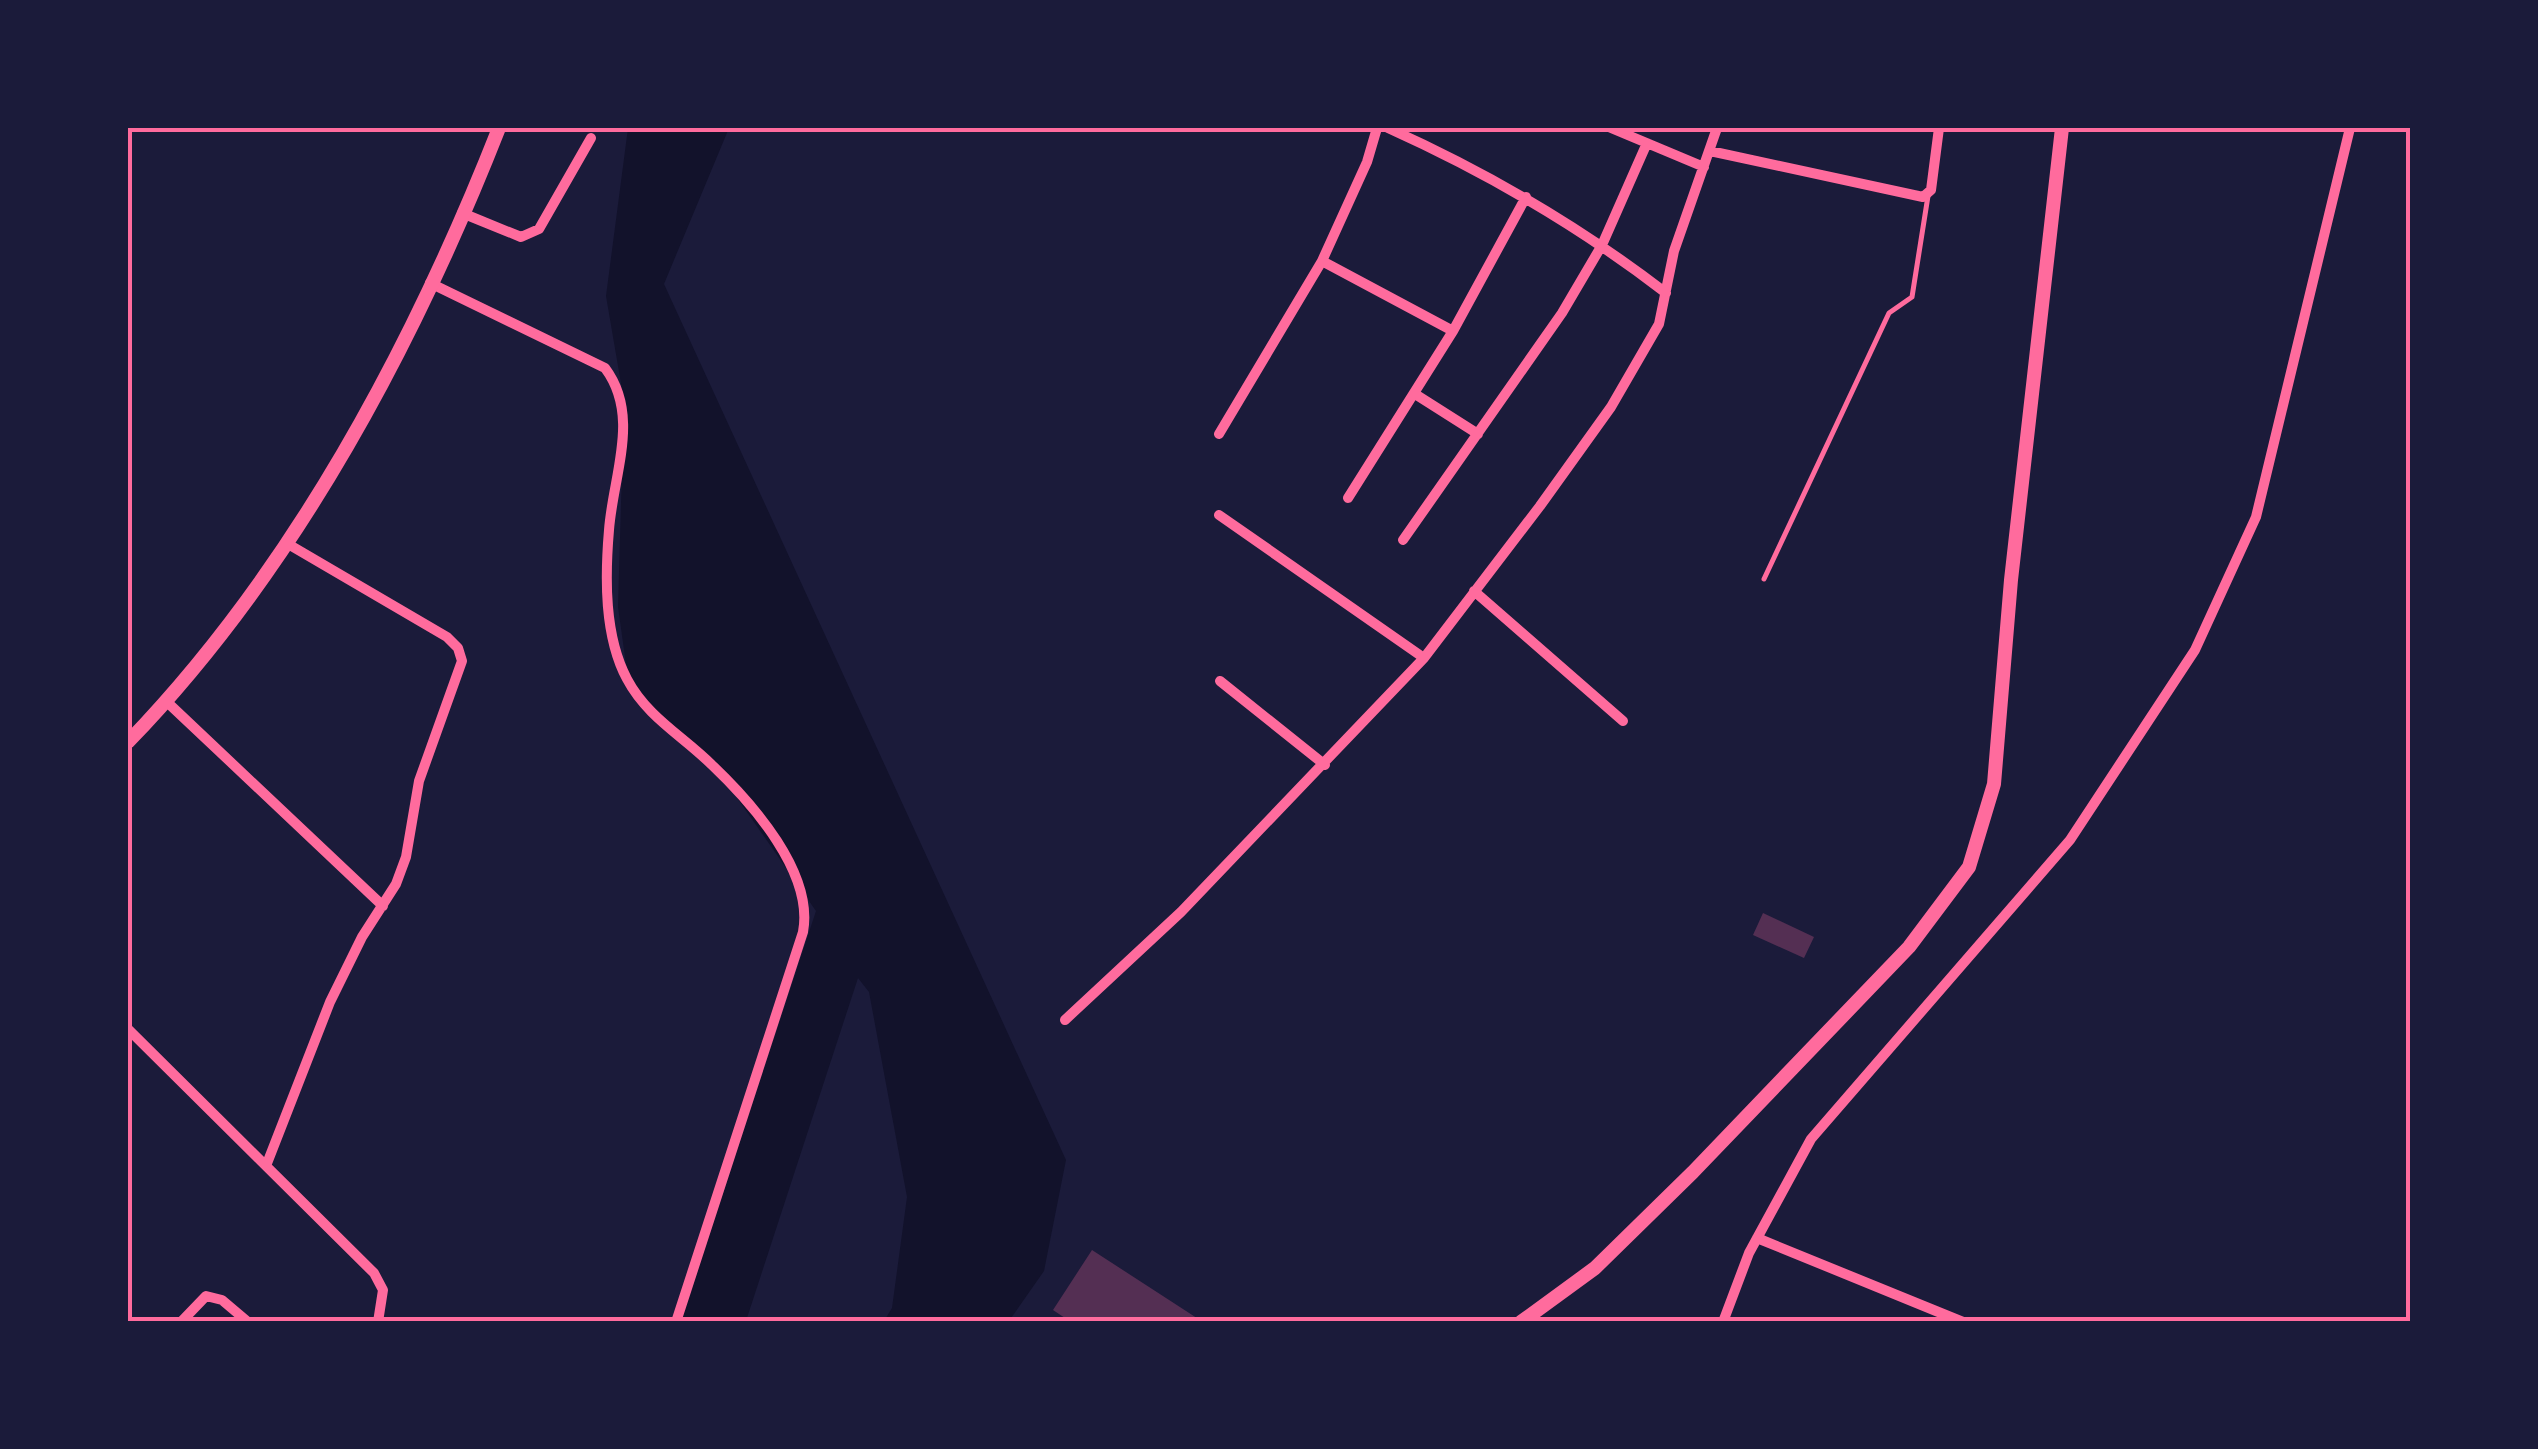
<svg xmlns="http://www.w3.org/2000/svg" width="2538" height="1449" viewBox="0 0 2538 1449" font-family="Commissioner,sans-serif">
<rect width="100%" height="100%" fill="#1b1b3a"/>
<!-- water -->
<path fill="#12122b" d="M628,128H729L664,284L1066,1160L1044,1271L1009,1321H884L892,1308L907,1197L869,992L858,978L746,1321H681L816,911L726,782L630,693L618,607L624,401L606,296Z"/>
<!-- building -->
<path fill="#542f53" d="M1763,913L1814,937L1804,958L1753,935Z
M1092,1250L1203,1322H1071L1053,1310Z"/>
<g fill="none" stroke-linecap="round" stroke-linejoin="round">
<!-- service -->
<path stroke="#ff6b9d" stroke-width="5" d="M1764,579L1889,313L1912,297L1928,196"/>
<!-- minor -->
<path stroke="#ff6b9d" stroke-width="10" d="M1388,128C1488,173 1579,226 1666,293
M1611,128L1704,167
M1710,151L1923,197L1931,190L1939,128
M462,213L521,237L539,229L591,138
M1322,261L1453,331
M430,283L605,368C641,416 613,475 609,530C605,577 604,636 627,679C647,717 683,736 712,765C753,804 814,873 803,932L676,1322
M1415,394L1478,434
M1219,434L1322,261L1367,162L1377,128
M1348,498L1453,331L1526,197
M1219,515L1424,658
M1403,540L1562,313L1602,245L1647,143
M1474,591L1623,721
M1220,681L1325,765
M167,702L383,906
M1065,1020L1181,912L1424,658L1540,506L1611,407L1659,324L1674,251L1717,128
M128,1029L374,1273L383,1290L378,1322
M266,1166L330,1002L362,937L396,884L406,857L419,781L462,661L458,648L447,637L288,544
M1757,1238L1963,1322
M181,1322L206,1296L222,1300L248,1322
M1723,1322L1749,1253L1811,1139L2070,840L2195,650L2256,517L2350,128"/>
<!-- tertiary -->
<path stroke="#ff6b9d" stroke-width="14" d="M128,742C294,570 412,349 499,128
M1521,1322L1595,1268L1693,1172L1909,947L1969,867L1994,784L2011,580L2062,128"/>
</g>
<!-- border -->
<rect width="2538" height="1449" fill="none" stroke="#1b1b3a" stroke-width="260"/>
<rect x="130" y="130" width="2278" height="1189" fill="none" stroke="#ff6b9d" stroke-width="4"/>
</svg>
